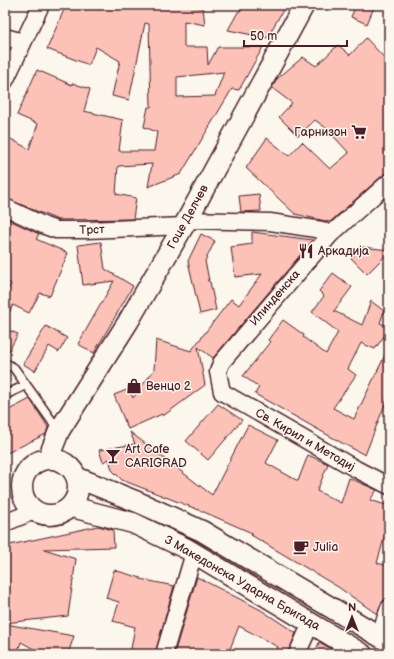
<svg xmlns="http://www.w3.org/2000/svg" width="394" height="659" viewBox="0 0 394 659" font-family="'Balsamiq Sans',sans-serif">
<rect width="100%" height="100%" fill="#fbf7ec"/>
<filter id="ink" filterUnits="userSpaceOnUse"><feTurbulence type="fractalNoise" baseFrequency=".025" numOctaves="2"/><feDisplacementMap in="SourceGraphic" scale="8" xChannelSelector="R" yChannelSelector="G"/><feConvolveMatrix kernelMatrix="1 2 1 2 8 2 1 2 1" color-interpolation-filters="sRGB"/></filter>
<g filter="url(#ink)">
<!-- building -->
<path fill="#fdc2b7" stroke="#4a1f2b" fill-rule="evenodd" d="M66,5H183L203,8L205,25L184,21V47H207L208,65L218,47H263L239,90L232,89L181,174L148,187L152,164L118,166L116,194L136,198L133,219L58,220L5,198V147L9,138L29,149L38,124L17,115L37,70L72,85V83L90,89L84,111L123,120L119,151H154L157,132L144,127L148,107H151L149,24L145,23L129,100L112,96L120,61L96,47L89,65L47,49ZM224,72L215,96L177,97V77Z
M250,5H286L267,38L228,30L238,12Z
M356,5H375L367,24L351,17Z
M366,38L389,63V171L383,175L330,222L295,214L246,168L267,138L289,156L302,142L330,169L349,153L326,128L315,120L298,136L279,117L292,103L272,88L277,79L303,57L316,66L338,45L350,55Z
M259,194L261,211L241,212L239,196Z
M5,218L39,234L36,239L68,253L50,296L40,293L29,313L13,305L5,321V296L11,284L5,280Z
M252,232L313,240L213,358L198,347L205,385L163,416L162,414L128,429L114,395L129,389L133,398L154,370L156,340L191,351L231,299L239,305L262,274L235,277L231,247L252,244Z
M201,234L215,241L205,261L209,280H207L210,282L216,310L200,314L188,261Z
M101,242L105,269L133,286L94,353L78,344L114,281L83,285L78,245Z
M362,247L389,250V252L367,274L351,258Z
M333,273L352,287L334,311L362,325L371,301L384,311L380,323L389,327V329L375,349L361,343L348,369L356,375L333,408L354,419L389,347V394L365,455L342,443L255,394L259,387L243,376L270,342L268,340L283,320L304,335L303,337L326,354L338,332L312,312L324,296L319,291Z
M46,326L67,338L59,352L49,346L35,371L23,364Z
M5,329L18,334L5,358Z
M30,399L48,427L46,434L5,454V412Z
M218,404L242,420L208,460L186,441Z
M248,425L278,440L266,463L298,481L308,455L328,464L317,491L341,503L349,478L377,490L370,500L389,506V521L377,563L389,566V598L383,601L377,614L338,587L251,535L252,533L204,512L122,480L112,470L109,459L103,462L99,450L135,444L130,432L212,495Z
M98,526L113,530L114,547L44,549L76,559L68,616L5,623V546Z
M114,570L141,578L140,579L174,586L155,654H130L135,627L113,621L119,602L106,598Z
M197,577L261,610L296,633L288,654H275L278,647L239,626L228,654H174Z
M5,624L74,636L68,654H43L21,642L17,654H5Z
M319,642L340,654H315Z"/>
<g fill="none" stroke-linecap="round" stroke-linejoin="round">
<defs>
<path id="service" d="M5,363L14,368L59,431
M5,395L26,385"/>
<path id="minor" d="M5,37L23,42
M5,81L41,5
M389,182L330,235L221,363L218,372L222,392L356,469L389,486
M5,207L45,226L56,230H87L184,226
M187,220L270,222L322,230L330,235
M5,523L34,511
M379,636L389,608
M164,654L194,553
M297,654L311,623"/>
<path id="tertiary" d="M22 487a28 28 0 1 1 56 0a28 28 0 1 1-56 0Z
M48,459L59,431L128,322L187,220L304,5
M78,478L140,503L202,531L389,642
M72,507L133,523L187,549L362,654"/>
</defs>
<!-- service casing -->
<use href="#service" stroke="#4a1f2b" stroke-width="11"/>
<!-- minor casing -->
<use href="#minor" stroke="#4a1f2b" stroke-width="19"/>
<!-- tertiary casing -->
<use href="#tertiary" stroke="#4a1f2b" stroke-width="23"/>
<!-- service -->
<use href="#service" stroke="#fbf7ec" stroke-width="8"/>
<!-- minor -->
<use href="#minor" stroke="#fbf7ec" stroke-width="16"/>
<!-- tertiary -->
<use href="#tertiary" stroke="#fbf7ec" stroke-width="20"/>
</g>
</g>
<!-- icons -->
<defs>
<symbol id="supermarket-bare" viewBox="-9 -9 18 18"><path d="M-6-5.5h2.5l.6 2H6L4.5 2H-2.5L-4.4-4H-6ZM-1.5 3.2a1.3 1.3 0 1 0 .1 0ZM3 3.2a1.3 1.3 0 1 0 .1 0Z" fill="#4a1f2b" stroke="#fbf7ec" stroke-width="2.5" paint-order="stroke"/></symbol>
<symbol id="restaurant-bare" viewBox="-9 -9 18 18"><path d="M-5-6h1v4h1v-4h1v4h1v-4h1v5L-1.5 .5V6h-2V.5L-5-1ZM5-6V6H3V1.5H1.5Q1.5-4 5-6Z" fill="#4a1f2b" stroke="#fbf7ec" stroke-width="2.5" paint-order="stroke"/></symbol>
<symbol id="shop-bare" viewBox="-9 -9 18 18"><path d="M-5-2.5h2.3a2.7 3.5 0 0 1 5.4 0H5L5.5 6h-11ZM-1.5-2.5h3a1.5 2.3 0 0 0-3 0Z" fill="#4a1f2b" stroke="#fbf7ec" stroke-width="2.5" paint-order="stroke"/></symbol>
<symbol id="bar-bare" viewBox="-9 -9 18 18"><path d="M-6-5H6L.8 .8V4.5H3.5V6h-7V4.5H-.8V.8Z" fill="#4a1f2b" stroke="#fbf7ec" stroke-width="2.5" paint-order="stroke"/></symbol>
<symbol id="cafe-bare" viewBox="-9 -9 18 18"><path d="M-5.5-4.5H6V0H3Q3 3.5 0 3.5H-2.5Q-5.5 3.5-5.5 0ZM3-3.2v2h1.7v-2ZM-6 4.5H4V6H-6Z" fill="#4a1f2b" stroke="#fbf7ec" stroke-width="2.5" paint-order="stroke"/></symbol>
</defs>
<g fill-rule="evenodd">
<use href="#supermarket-bare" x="348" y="121" width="22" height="22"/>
<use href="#restaurant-bare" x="295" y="240" width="22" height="22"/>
<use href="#shop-bare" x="123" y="375" width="22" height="22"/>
<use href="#bar-bare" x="102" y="445" width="22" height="22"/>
<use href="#cafe-bare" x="290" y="536" width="22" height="22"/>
</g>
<g text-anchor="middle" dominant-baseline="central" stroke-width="3" stroke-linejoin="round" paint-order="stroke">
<!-- poi labels -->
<g font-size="12" fill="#4a1f2b" stroke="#fbf7ec" text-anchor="start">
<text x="347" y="132" text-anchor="end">Гарнизон</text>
<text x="318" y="251">Аркадија</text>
<text x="146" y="386">Венцо 2</text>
<text x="125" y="449">Art Cafe<tspan x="125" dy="14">CARIGRAD</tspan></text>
<text x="313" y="547">Julia</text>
</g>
<!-- street labels -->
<g font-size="12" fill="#4a1f2b" stroke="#fbf7ec">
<text transform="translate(188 217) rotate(-61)">Гоце Делчев</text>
<text transform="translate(92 230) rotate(-2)">Трст</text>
<text transform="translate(275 298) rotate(-49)">Илинденска</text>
<text transform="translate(305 440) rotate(30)">Св. Кирил и Методиј</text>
<text transform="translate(242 583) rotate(30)">3 Македонска Ударна Бригада</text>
</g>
</g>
<!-- margin -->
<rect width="394" height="659" fill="none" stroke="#fbf7ec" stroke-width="20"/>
<rect x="10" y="10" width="374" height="639" fill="none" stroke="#4a1f2b" stroke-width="1.5" filter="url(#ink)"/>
<!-- north arrow -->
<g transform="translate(352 617)" stroke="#fbf7ec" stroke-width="3" paint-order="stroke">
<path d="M0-3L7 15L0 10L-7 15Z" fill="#4a1f2b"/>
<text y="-6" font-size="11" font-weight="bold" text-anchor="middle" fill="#4a1f2b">N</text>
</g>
<!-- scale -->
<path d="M244 40v6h103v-6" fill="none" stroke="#4a1f2b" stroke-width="2"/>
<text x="250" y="40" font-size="12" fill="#4a1f2b" stroke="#fbf7ec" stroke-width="3" paint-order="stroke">50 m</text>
</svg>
